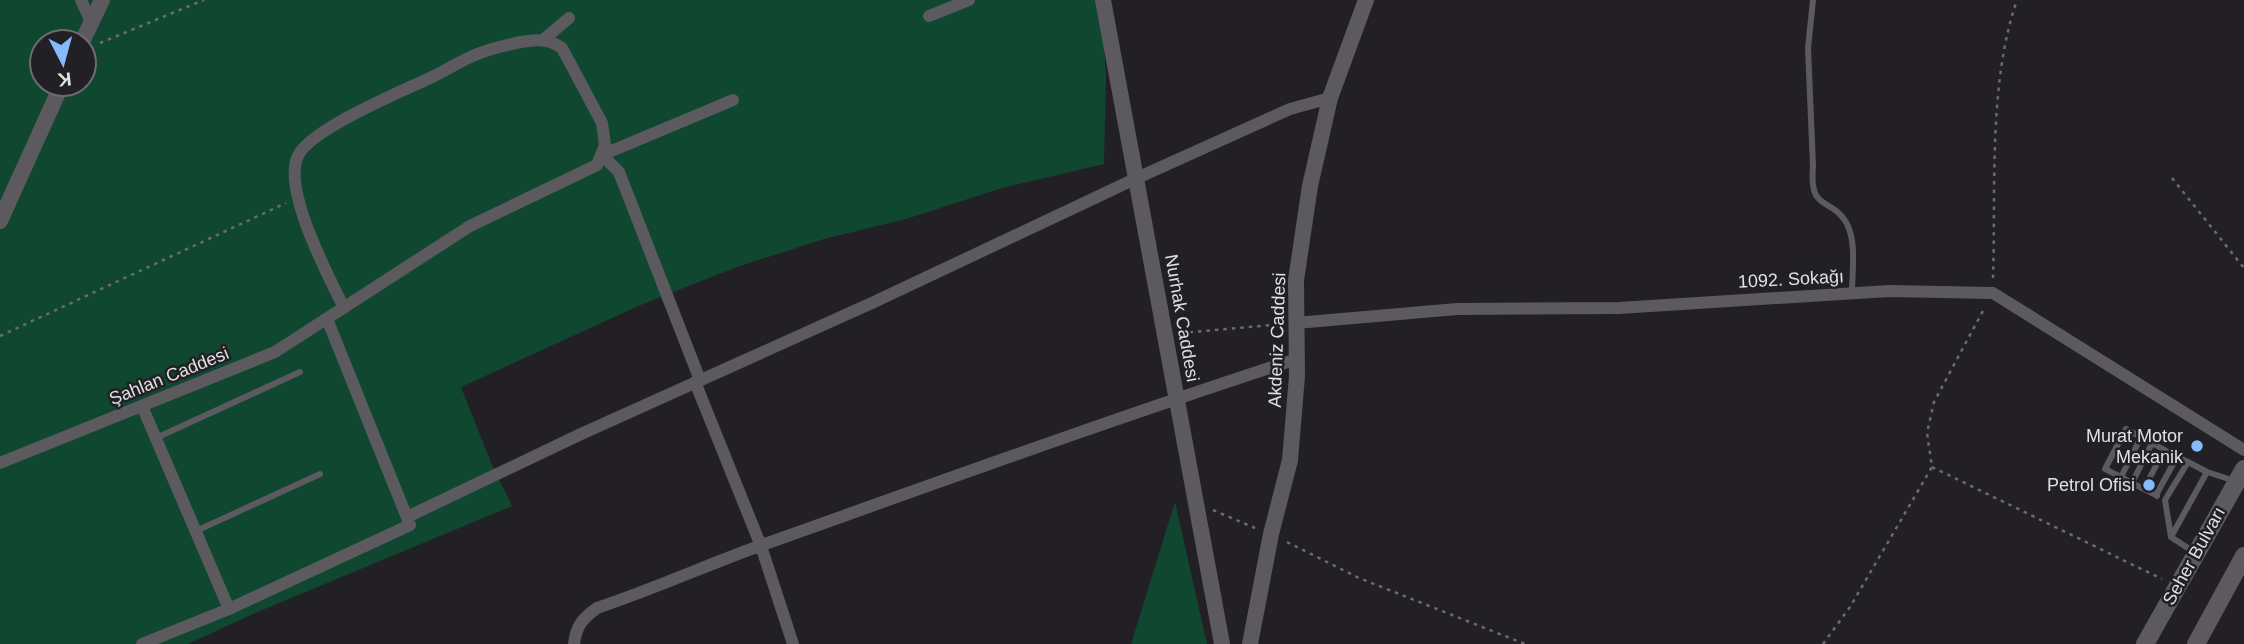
<svg xmlns="http://www.w3.org/2000/svg" width="2244" height="644" viewBox="0 0 2244 644" font-family="Arial,sans-serif">
<rect width="100%" height="100%" fill="#222024"/>
<!-- green -->
<path fill="#104731" fill-rule="evenodd" d="M0,0H1101L1106,76L1104,164L1002,188L906,219L824,239L737,267L643,304L461,387L492,465L512,506L253,614L188,644H0ZM42,42H84V84H42Z
M1175,502L1207,644H1131Z"/>
<g fill="none" stroke-linecap="round" stroke-linejoin="round">
<!-- path -->
<path stroke="#6c6a6d" stroke-width="2.5" stroke-dasharray="3.5 5" stroke-linecap="butt" d="M100,43L204,0
M2172,178L2244,268
M1993,278C1996,190 1988,83 2017,0
M1181,333L1283,324
M0,336L286,203
M1932,467L2162,579
M1213,510L1255,528
M1287,542L1359,578L1525,644
M1823,644L1850,607L1932,467L1927,433L1934,402L1985,307"/>
<!-- service -->
<path stroke="#5c5a5e" stroke-width="6" d="M1813,0L1808,48L1813,166C1809,213 1830,196 1846,222C1857,241 1852,271 1852,293
M156,438L300,372
M2121,477L2105,469L2126,429L2141,437
M2132,483L2121,477L2141,437L2152,443
M2144,489L2164,450
M2156,495L2132,483L2152,443L2177,457
M2157,496L2156,495L2177,457L2188,462
M196,531L320,474
M2171,537L2165,500L2188,462L2207,472
M2194,552L2171,537L2207,472L2235,481"/>
<!-- minor -->
<path stroke="#5c5a5e" stroke-width="12" d="M81,0L91,22
M929,16L969,0
M543,40L569,18
M1296,323L1457,309L1619,308L1889,291L1993,293L2244,450
M700,380L619,172L602,155L733,100
M695,382L761,546L793,644
M142,406L229,609
M0,463L275,352L470,226L597,165L605,145L602,123L562,48C549,39 537,39 521,42C506,45 489,49 475,55C460,61 447,70 432,77C403,91 307,130 297,158C284,193 328,275 344,308
M407,517L581,434L874,302L1137,178L1290,109L1330,98
M142,644L229,609L410,525L327,319
M574,644C576,626 583,618 597,608C654,589 709,564 765,544C942,481 1118,417 1297,359"/>
<!-- tertiary -->
<path stroke="#5c5a5e" stroke-width="16" d="M1103,0L1222,644
M82,42L102,0
M0,221L62,84
M1250,644L1271,534L1290,460L1297,376L1296,280L1310,186L1330,98L1366,0"/>
<!-- secondary -->
<path stroke="#5c5a5e" stroke-width="18" d="M2145,644L2244,469
M2196,644L2244,556"/>
</g>
<!-- markers -->
<g fill="#86bbfb" stroke="#222024" stroke-width="2.5">
<circle cx="2197" cy="446" r="7"/>
<circle cx="2149" cy="485" r="7"/>
</g>
<g text-anchor="middle" dominant-baseline="central" stroke-width="5" stroke-linejoin="round" paint-order="stroke">
<!-- street labels -->
<g font-size="18" fill="#e0dfe1" stroke="#222024">
<text transform="translate(1791 279) rotate(-3)">1092. Sokağı</text>
<text transform="translate(1182 318) rotate(80)">Nurhak Caddesi</text>
<text transform="translate(1277 340) rotate(-88)">Akdeniz Caddesi</text>
<text transform="translate(169 376) rotate(-22)">Şahlan Caddesi</text>
<text transform="translate(2194 556) rotate(-61)">Seher Bulvarı</text>
</g>
<!-- poi labels -->
<g font-size="18" fill="#e0dfe1" stroke="#222024" text-anchor="end">
<text x="2183" y="436">Murat Motor<tspan x="2183" dy="21">Mekanik</tspan></text>
<text x="2135" y="485">Petrol Ofisi</text>
</g>
</g>
<!-- north arrow -->
<g transform="translate(63 63) rotate(174)"><circle r="33" fill="#222024" stroke="#6e6c70" stroke-width="2"/>
<path d="M0-5L12 26L0 18L-12 26Z" fill="#86bbfb"/>
<text y="-10" font-size="19" font-weight="bold" text-anchor="middle" fill="#e0dfe1">K</text>
</g>
</svg>
